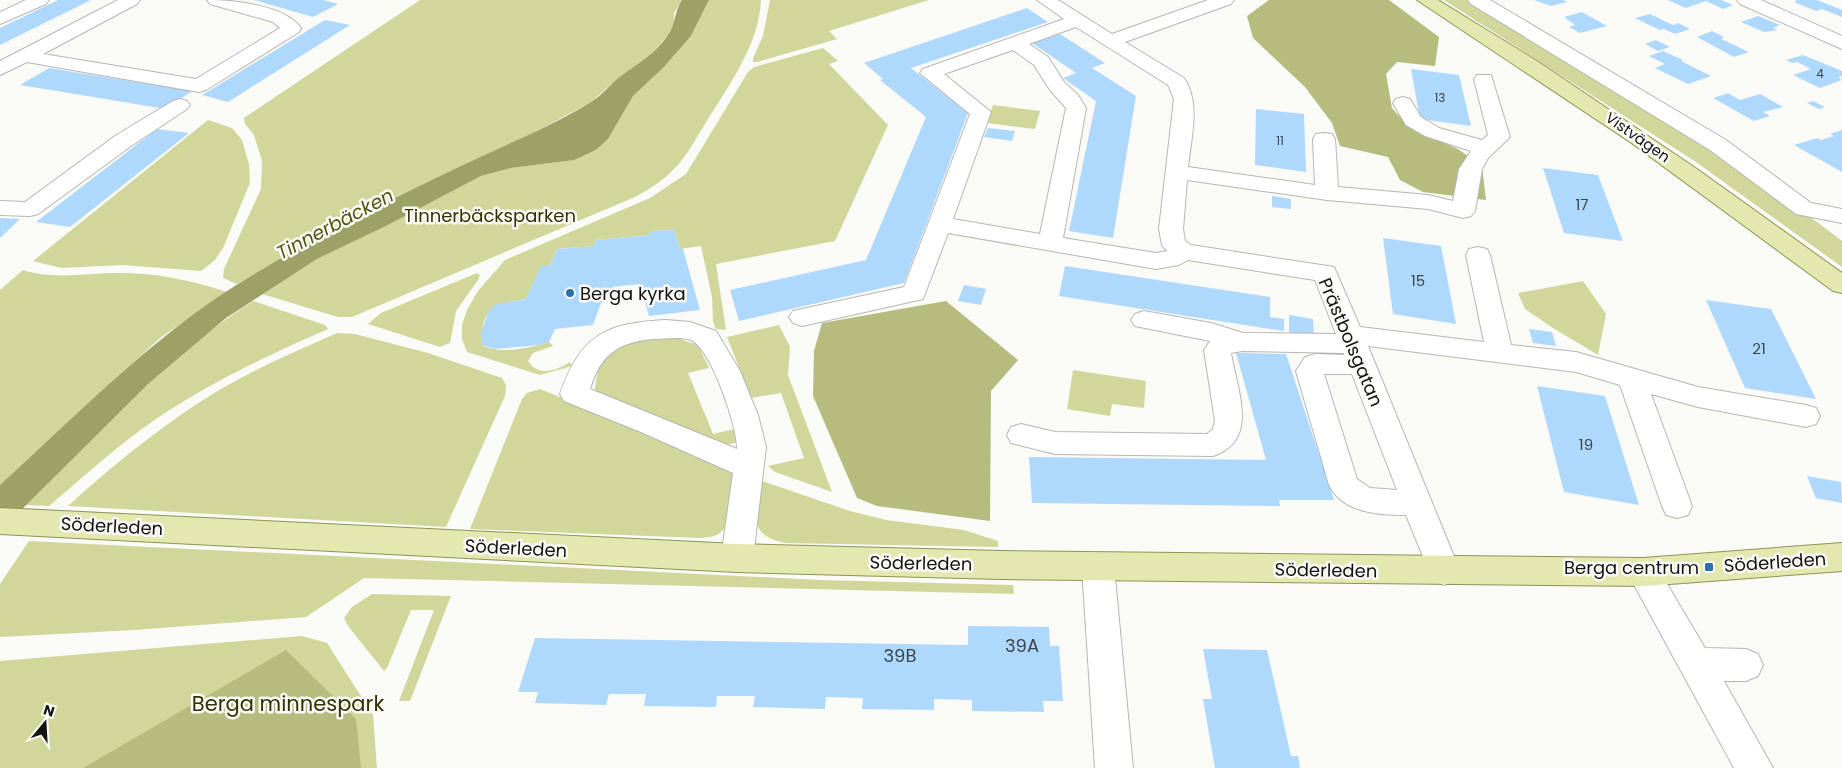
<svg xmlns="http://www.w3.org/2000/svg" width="1842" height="768" viewBox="0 0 1842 768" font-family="Poppins,sans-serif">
<rect width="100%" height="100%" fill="#fafaf7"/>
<!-- green -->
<path fill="#d1d79a" d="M420,0H682L674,13V24L668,35L657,48L642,62L616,80L591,102L528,136L463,165L343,225L237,284L223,278L224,269L261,189L262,161L254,135L245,124L244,118Z
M709,0H761C759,46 728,86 705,124C696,138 687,156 675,168C664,180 650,189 635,197L352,317H338L262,294L317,259L386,226L481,176L511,168L573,160L596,150L608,139L633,96L663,68L691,36Z
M770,0H929L829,31L837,39L757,62H753V58L763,36Z
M1444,0H1471L1780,194L1842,241V267L1696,162Z
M823,48L838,61L829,64L888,125L835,241L716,264L726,330L716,329L713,322L712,297L701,246L680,249L674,230L651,231L650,235L596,240L594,246L557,249L550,266L541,267L526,299C492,304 481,308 482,345C500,355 530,348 549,342L553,346L533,353L528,361C538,377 556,371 570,362L572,366L540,375L467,352L462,339V325L467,310L478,291L505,260L650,198L686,174L748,72L754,67Z
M993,105L1040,111L1035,129L987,123Z
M208,120L232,128L242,140L249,164L250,183L223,248L215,260L201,271L122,265L61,268L33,261Z
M23,270C53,280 86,273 118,273C156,273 191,280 227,292L160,338L0,485V290Z
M477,273L480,275L478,280L456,311L450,343L440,347L368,324L381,313Z
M1583,281L1606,314L1598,355L1553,328L1525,309L1518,293Z
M253,301L325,325L328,329C268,355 210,383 156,419C118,445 84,476 49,506L25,505C94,432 168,356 253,301Z
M779,325L790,347L788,375L832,492L775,472L768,466L804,458L781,393L751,398L727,337Z
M337,333L355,334L428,353L502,378L506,385L505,396L446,527L68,506C111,467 155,431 203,400C245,373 292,353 337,333Z
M676,338L698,345L709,368L688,373L713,434L739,428L742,441L722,446L605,398L595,390C599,340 635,339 676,338Z
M1073,370L1146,381L1144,408L1112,404L1110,416L1067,409Z
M540,389L710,458C717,462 729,466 734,472C741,481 731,523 722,531C716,537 709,537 700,538L470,529L522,399L527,393Z
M762,481L850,511L886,520L964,530L998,541V547L785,543C745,534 757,514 762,481Z
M29,541L821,580L1013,585L1014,594L364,578L306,617L134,630L0,637V584Z
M372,594L451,596L410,701H399L434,610H411L387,668L384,671L348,626L344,618L352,607Z
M302,636L327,643L373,715L377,768H0V661Z"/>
<!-- forest -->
<path fill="#b6bc7e" d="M1269,0H1389L1439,37L1435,66L1397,62L1386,74L1392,108L1410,128L1458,149L1482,166L1486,200L1423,192L1400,180L1388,157L1340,146L1332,123L1305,87L1253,38L1247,16Z
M946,301L1018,360L991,391L990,521L877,506L857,498L813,396L814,351L822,323Z
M286,650L356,719L361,768H83Z"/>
<!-- water -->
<path fill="#9ca165" d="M682,0H709L691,36L663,68L633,96L608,139L596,150L574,160L511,168L481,176L386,226L317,259L226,318L149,383L0,531V485C77,415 150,339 238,284C310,239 388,201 465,164C507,144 551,127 591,102C601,96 608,87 617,79C635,65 655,55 668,35C676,24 674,12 682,0Z"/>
<!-- building -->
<path fill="#afd9fc" d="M58,0H91L0,45V28Z
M254,0H323L338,4L313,17Z
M1534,0H1563L1567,2L1551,6Z
M1668,0H1721L1733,5L1723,9L1706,1L1686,8Z
M1795,0H1817L1842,10V17L1822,9L1816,11L1794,2L1797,1Z
M1027,8L1048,22L911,68L968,113L904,283L739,321L730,290L866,260L926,117L880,80L883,79L864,63Z
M1582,12L1607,26L1580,33L1569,27L1575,25L1564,17Z
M1650,14L1673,25L1678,23L1690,29L1675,34L1664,29L1660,30L1635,18Z
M1758,16L1780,25L1773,28L1778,30L1764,32L1741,22Z
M325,20L350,25L228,102L202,95Z
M1712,31L1724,37L1721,39L1749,52L1734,57L1697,37Z
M1060,34L1105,63L1092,68L1136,96L1113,238L1069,231L1096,101L1063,78L1076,73L1032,43Z
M1656,40L1670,47L1658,51L1645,44Z
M1663,51L1683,60L1681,61L1711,76L1688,84L1655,68L1665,64L1649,56Z
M1803,55L1842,71V76L1838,77L1842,80L1820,88L1793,75L1811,69L1797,62L1792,63L1786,60Z
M49,68L192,91L166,109L20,85Z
M1411,69L1459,75L1471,126L1420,119Z
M1728,93L1740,100L1760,94L1783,107L1763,112L1770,116L1754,121L1713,98Z
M1813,101L1825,107L1819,109L1807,103Z
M1256,109L1304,114L1306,172L1255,165Z
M988,128L1015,131L1012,141L984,137Z
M157,129L189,133L70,227L36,222Z
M1842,130V172L1794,145L1817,138L1821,140L1834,136L1830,134Z
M1543,168L1598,175L1623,241L1564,233Z
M1272,196L1291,199V209L1272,207Z
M0,218L20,219L0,238Z
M674,230L680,249H683L700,310L649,316L640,284L612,287L611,302L601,303L593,325L555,329L549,342L539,345L495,349L482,345L481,333L488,312L496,304L526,299L541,266H550L557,249L594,246L596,240L650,235V231Z
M1383,238L1441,246L1456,324L1393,314Z
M1065,266L1270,297V317L1284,319V331L1059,296Z
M964,285L986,289L981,305L958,301Z
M1706,300L1771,309L1816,399L1745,388Z
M1289,315L1313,319L1314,336L1289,332Z
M1529,329L1552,332L1556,346L1533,343Z
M1236,353L1286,354L1334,500H1279L1280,506L1032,503L1029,457L1266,460Z
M1537,386L1605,396L1639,505L1564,492Z
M1807,476L1841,482L1842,503L1816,498Z
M968,626L1049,627L1050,646H1059L1063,701H1043L1044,712L972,711V700L934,699V710L862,709L863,698L826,697L825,709L753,707L755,696H717L716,707L644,706L646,694H609L606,705L535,703L538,692H518L535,638L968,645Z
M1203,649L1267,650L1291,756H1298L1300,768H1215L1203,699H1212Z"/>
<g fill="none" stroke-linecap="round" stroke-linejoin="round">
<defs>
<path id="minor" d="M26,0H49L46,4L0,24V12Z
M118,0H140L137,4L43,54L196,79L280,28L273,22L210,4L207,0C233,0 285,5 301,28L299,32L206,90L199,92L27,62L0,75V61Z
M1037,0H1058L1112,34L1208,0H1234L1231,4L1125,42L1184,78C1201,103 1191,138 1188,167L1315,185L1313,139L1316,134L1324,133L1332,134L1335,139L1338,187L1428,195L1453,201L1459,169L1471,151L1425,136L1406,125L1393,103L1396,99L1403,97L1410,99L1421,117L1439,128L1482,140L1488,135L1474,79L1477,75H1491L1510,137L1488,158L1482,169L1475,211L1471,216L1463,218L1428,209L1327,200L1187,180L1183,229L1185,241L1191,245L1334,267L1360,327L1484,342L1466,255L1469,249L1478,247L1487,249L1490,255L1511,345L1576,352L1698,387L1806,405L1816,408L1820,416L1816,424L1806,427L1698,407L1651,394L1692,506L1688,515L1677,518L1666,515L1662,506L1620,385L1576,372L1368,346L1460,571L1455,581L1444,585L1433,581L1406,515C1378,515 1343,513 1329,485L1296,371L1305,357L1315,354L1344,355V353L1242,351L1231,353C1237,390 1260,441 1213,456L1055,454L1011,443L1007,435L1011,427L1021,424L1055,432L1207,434L1213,429L1215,421L1204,350L1210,341L1135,326L1131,320L1135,314L1144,311L1211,323L1243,333L1336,334L1315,280L1188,260L1179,265L1156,269L948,233L923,299L802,326L793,323L789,317L793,311L904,287L970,114L920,73L923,69L1064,19ZM1076,27L1168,85L1174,99L1159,229L1162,245L1167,251L1156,253L1063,238L1086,108L1078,95L1064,82L1048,57L1029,44ZM1013,50L1034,65L1050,90L1066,108L1040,234L953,219L991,112L944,74ZM1324,374H1352L1397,490L1370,488L1357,479Z
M1468,0H1490L1726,140L1811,203L1842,209V223L1796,214L1710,150L1471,4Z
M1737,0H1761L1842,36V49L1740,4Z
M180,99L187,101L190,105L187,109L131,146L38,214L30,216L0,215V201L25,202L115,136L173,101Z
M666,320L690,322L716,331L740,371L758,415L766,447L753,558L748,568L737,572L726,568L721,558L733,473L641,432L564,401L560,394C581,335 605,323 666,320ZM653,339C664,339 680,336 691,340C711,348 738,428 737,449L590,389C601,354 617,343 653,339Z
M1098,553L1109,557L1114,567L1133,768H1095L1082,567L1087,557Z
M1643,558L1654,562L1705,648L1746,649L1758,654L1763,665L1758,676L1746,681H1724L1773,768H1734L1627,572L1632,562Z"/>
<path id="major" d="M1417,0H1438L1540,63L1697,169L1842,273V293L1833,291L1630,142Z
M0,508L737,544L1001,551L1643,558L1842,543V571L1643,586L1001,579L737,572L0,534Z"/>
</defs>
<!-- minor casing -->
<use href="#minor" stroke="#b6b6b3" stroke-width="2"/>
<!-- major casing -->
<use href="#major" stroke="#8e9355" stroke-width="2"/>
<!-- minor -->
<use href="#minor" fill="#fff" fill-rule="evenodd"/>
<!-- major -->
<use href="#major" fill="#e3e8af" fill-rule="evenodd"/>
</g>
<!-- markers -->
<g fill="#2b72a6" stroke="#fafaf7" stroke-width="2">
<circle cx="570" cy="293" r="5"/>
<rect x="1704" y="562" width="10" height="10" rx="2.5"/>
</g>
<g text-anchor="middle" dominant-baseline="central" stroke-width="5" stroke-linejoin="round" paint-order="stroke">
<!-- far-number labels -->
<g font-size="12" fill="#3a444c">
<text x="1820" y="73">4</text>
<text x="1440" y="97">13</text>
<text x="1280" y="140">11</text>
</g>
<!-- far-street labels -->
<g font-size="15" fill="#131312" stroke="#fafaf7">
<text transform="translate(1638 137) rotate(35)">Vistvägen</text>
</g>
<!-- number labels -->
<g font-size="15" fill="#3a444c">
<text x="1582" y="204">17</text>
<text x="1418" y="280">15</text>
<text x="1759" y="348">21</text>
<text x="1586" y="444">19</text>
</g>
<!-- park labels -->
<g font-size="18" fill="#303301" stroke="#fafaf7">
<text x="490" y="215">Tinnerbäcksparken</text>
</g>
<!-- poi labels -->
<g font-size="18" fill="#131312" stroke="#fafaf7" text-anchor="start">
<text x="580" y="293">Berga kyrka</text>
<text x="1699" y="567" text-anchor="end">Berga centrum</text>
</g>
<!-- street labels -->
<g font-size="18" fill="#131312" stroke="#fafaf7">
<text transform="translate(1351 342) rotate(67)">Prästbolsgatan</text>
<text transform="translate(112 526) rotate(3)">Söderleden</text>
<text transform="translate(516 548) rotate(3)">Söderleden</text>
<text transform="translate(1775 562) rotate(-4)">Söderleden</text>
<text transform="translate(921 563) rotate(1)">Söderleden</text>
<text transform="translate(1326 570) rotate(1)">Söderleden</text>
</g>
<!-- near-number labels -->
<g font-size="18" fill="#3a444c">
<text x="1022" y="645">39A</text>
<text x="900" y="655">39B</text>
</g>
<!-- water labels -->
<g font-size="19" font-style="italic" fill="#52560f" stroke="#fafaf7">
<text transform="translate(335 224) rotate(-28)">Tinnerbäcken</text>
</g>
<!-- near-park labels -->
<g font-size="21" fill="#303301" stroke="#fafaf7">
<text x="288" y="703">Berga minnespark</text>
</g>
</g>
<!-- north arrow -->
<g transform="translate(45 723) rotate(18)" stroke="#fafaf7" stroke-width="4" paint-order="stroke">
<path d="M0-4L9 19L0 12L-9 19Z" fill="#131312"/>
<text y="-8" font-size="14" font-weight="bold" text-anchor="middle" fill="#131312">N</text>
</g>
</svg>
